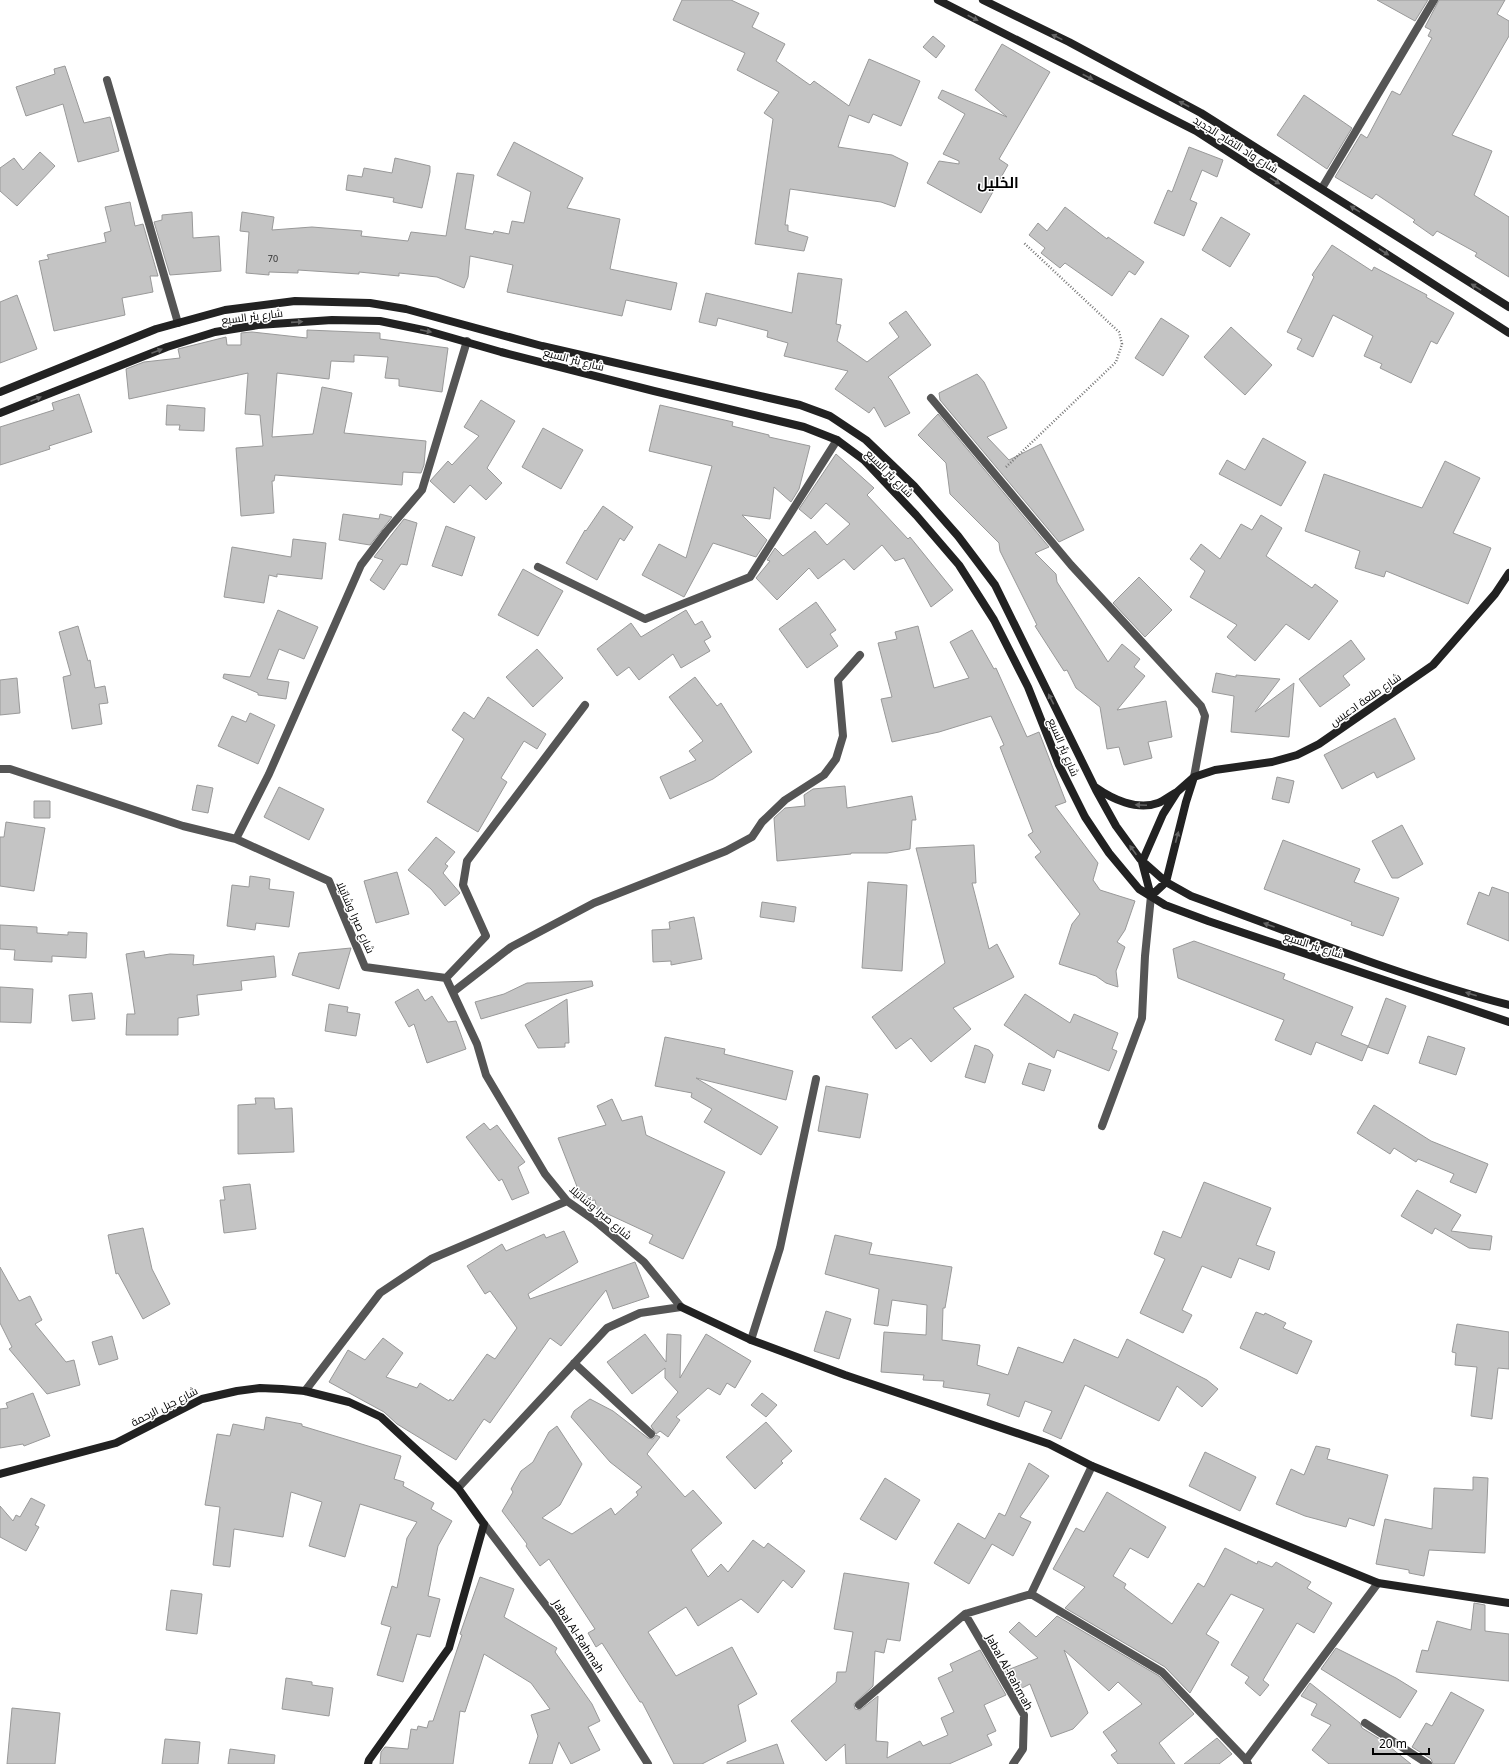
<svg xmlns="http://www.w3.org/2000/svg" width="1509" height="1764" viewBox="0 0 1509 1764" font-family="'Noto Sans',Cairo,sans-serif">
<rect width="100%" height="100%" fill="#fff"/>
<!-- building -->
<path fill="#c4c4c4" stroke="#999" d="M682,0H731L759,13L752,27L785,44L776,61L810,85L814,81L849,106L869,59L920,81L901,126L873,114L869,123L849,115L838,147L892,155L908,163L895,207L881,202L790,189L785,225H788V231L808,237L804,251L755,244L773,119L764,113L779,92L737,70L745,53L673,20Z
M1377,0H1428L1415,21Z
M1439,0H1505L1497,14L1509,21V36L1452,135L1492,151L1474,195L1509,217V277L1475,256L1477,253L1437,231L1433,236L1413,222L1415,220L1376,194L1372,199L1335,177L1361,134L1367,138L1392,91L1400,95L1432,38L1428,36L1431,30L1425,27Z
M933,36L945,46L936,58L923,47Z
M1002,44L1050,72L999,159L1008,165L981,213L927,183L939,161L959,164V161L943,154L965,114L938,98L942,90L1007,117L975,90Z
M65,66L84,123L110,117L119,151L78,162L63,104L26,116L16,87L55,74L54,69Z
M1304,95L1352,128L1327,169L1277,135Z
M514,142L583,178L567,208L620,219L610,269L677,283L671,310L626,300L622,316L507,292L513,265L470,256L468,277L464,288L437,277L399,273V276L359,272V274L298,270V273L269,272V275L246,273L249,232L240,231L242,212L274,217L272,230L312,227L362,231L361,236L408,241L411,232L446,236L457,173L474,175L465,229L493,234L494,231L509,234L512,221L524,223L531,192L497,175Z
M1189,147L1223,160L1217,177L1202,170L1190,200L1197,203L1184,236L1154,223L1168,190L1172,192Z
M40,152L55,166L17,206L0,191V168L14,158L23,170Z
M395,158L430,166V172L422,208L393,202L394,198L346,190L348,175L362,177L364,168L392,173Z
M130,202L135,226L143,224L158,276H150L153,292L122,298L125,315L54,331L39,261L49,259L47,255L106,242L104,233L111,231L105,207Z
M1065,207L1107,239L1108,237L1144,262L1135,275L1129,271L1112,296L1065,263L1060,268L1041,253L1045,248L1029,235L1038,223L1047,231Z
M192,212L193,238L219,236L221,271L170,275L154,222L162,220V215Z
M1221,217L1250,234L1230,267L1202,250Z
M1332,245L1372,271L1374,267L1427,295L1426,297L1454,313L1437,344L1431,341L1411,383L1380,368L1382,364L1364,356L1373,336L1333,315L1313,357L1297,349L1302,339L1287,332L1314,277L1312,275Z
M798,273L842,279L836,324L841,325L837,341L867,362L899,337L889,323L906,311L931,345L888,377L891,380L910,413L885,427L874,407L869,413L835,389L848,371L784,356L788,343L767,337L768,331L718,318L716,326L699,322L706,293L792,313Z
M17,295L37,349L0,363V302Z
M1161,318L1189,336L1163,376L1135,358Z
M1231,327L1272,365L1245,395L1204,357Z
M307,330L380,333V339L448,348L442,392L399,386V379L385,378L388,357L354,355V362L331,361L329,379L277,373L272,437L313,434L322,387L352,393L344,433L426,441L424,465L421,473L403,472L402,485L275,475L274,481H272L274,513L241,516L236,448L263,446L260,415L245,414L248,373L129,399L126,369L144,362L180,358L178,349L226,337L227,345H241V333L252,332L307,338Z
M977,374L984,382L1007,428L987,437L1009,460L1041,444L1084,530L1059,542L940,400L939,393Z
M79,394L92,432L49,446L50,449L0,465V427L54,410L52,403Z
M481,400L515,421L487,468L502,483L486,500L470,485L454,503L430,481L448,461L452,465L479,436L464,427Z
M167,405L205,408L204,431L179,430L180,425H166Z
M660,405L733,422L732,426L769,435V437L810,446L799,489L791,502L774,487L770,519L742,515L767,540L756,557L713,543L684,597L642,575L659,544L686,558L712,466L649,451Z
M938,414L1049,547L1035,553L1056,574L1057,582L1108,662L1122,644L1140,659L1134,667L1145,676L1117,710L1166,701L1172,737L1148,742L1152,758L1124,765L1119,747L1107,749L1100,707L1076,688L1067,670L1064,671L1035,626L1037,625L1000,551L999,543L950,494L946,463L918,435Z
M543,428L583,450L561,489L522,467Z
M1263,438L1306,462L1281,506L1219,474L1227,460L1245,470Z
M836,454L874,488L867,495L908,539L910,537L953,590L931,607L904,558L895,561L882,545L854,570L844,559L818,579L809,568L777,600L756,578L770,561L767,560L775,548L783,556L815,531L827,545L850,524L826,503L811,519L799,509Z
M1445,461L1480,478L1453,533L1491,548L1468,604L1386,571L1384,577L1355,568L1360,551L1305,531L1324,474L1422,508Z
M603,506L633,527L624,541L620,538L597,580L566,563L585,530L586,531Z
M343,514L379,519L380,514L392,517L370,545L339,540Z
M1261,515L1282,528L1266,556L1312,588L1315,584L1338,601L1309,640L1286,624L1255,661L1227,637L1237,625L1190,597L1205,571L1190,559L1201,544L1220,559L1241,524L1252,530Z
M404,519L417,523L407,565L401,564L384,590L370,580L383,560L374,557Z
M446,526L475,537L462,576L432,566Z
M293,539L326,543L322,579L277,574V577L269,575L264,603L224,597L232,547L291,557Z
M523,569L563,591L538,636L498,615Z
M1139,577L1172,610L1145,637L1113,603Z
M816,602L836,630L830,634L838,646L807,668L779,629Z
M278,610L318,627L304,659L279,649L267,679L289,682L286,699L258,695V693L223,678L224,674L250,677Z
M686,610L695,625L702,621L711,637L704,641L710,651L681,668L673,654L639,680L629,667L617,676L597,649L631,623L641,637Z
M78,626L88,661L90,660L95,688L105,686L108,703L99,704L102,724L72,729L63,677L71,675L59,632Z
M918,626L934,688L969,678L950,642L972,630L994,669L996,668L1027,737L1039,732L1066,802L1055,806L1098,863L1093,880L1100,890L1135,901L1125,930L1117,942L1125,947L1116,971L1118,987L1106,983L1096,976L1059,964L1072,924L1080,914L1035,857L1041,852L1028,835L1033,832L1000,747L1004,745L991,716L939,732L892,742L881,699L892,697L878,643L897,639L895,632Z
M1351,640L1365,659L1343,676L1350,685L1320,707L1299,679Z
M537,649L563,678L533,707L506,677Z
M1216,673L1236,677V675L1280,679L1255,712L1294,683L1289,737L1231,732L1234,696L1212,692Z
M695,677L717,706L721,703L752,752L713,779L670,799L660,777L696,760L689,751L703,741L669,697Z
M17,678L20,713L0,715V680Z
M488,697L546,734L537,749L524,741L501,778L507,782L478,832L427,802L464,739L452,730L464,712L474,719Z
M250,713L275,725L258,764L218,746L232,716L246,722Z
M1395,718L1415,759L1377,778L1374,772L1342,789L1324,755Z
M1277,777L1294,781L1289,803L1272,799Z
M197,785L213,788L208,813L192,810Z
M845,786L847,808L912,796L916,820H912L910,849L887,853H851V854L777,861L774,818L785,808L805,806L804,795L813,789Z
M279,787L324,809L309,840L264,817Z
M34,801H50V818H34Z
M6,822L45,828L34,891L0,886V837H4Z
M1402,825L1423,864L1398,878H1392L1372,841Z
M436,837L455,852L445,864L448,866L443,873L460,893L445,906L431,889L408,870Z
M1283,840L1360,869L1354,882L1399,898L1383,936L1351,925L1352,922L1264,889Z
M974,845L976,883H972L989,949L997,944L1014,977L953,1008L971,1029L931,1062L911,1038L896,1049L872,1017L945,963L916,848Z
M397,872L409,914L376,923L364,881Z
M250,876L270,879L269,889L294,892L289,927L256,923L255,930L227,926L232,885L249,887Z
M868,882L907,885L902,971L862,968Z
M1492,887L1509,893V941L1467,924L1479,892L1489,896Z
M762,902L796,907L794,922L760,917Z
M694,917L702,959L671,965V961L653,962L652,930L670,929L669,922Z
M0,925L37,927V933L68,935V932L87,933L86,958L52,956V962L14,960L15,950L0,949Z
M1194,941L1285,974L1283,979L1353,1007L1341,1035L1368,1046L1362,1061L1316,1042L1311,1055L1275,1040L1284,1020L1178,978L1173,949Z
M351,948L339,989L292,975L299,953Z
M144,951L145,958L170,954L194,955L193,965L274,956L276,977L241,981L242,990L197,995L199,1015L178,1018V1035H126L127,1014H135L126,954Z
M592,981L593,986L481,1019L475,1002L504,994L527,983Z
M0,987L33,989L31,1023L0,1022Z
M418,989L425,1001L432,996L448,1022L456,1021L466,1049L427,1063L414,1024L409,1027L395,1002Z
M92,993L95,1019L72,1021L69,995Z
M1025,994L1070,1023L1074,1014L1118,1033L1112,1049L1117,1051L1109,1071L1057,1050L1054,1058L1004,1025Z
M1386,998L1406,1006L1388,1054L1368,1047Z
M567,999L569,1043H565V1047L538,1048L525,1025Z
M329,1004L348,1007L347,1012L360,1014L356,1036L325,1031Z
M1428,1036L1465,1048L1456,1075L1419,1063Z
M665,1037L725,1049L724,1054L793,1071L786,1100L696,1078L778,1127L761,1155L704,1122L712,1109L691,1097L692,1093L655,1086Z
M975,1045L989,1050L993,1055L985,1083L965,1077Z
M1029,1063L1051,1070L1044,1091L1022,1084Z
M826,1086L868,1094L860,1138L818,1131Z
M255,1098H274L275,1109L292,1108L294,1152L238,1154V1105L256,1104Z
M612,1099L622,1121L642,1116L646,1135L725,1172L683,1259L649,1243L653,1235L597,1209L595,1200L583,1202L558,1138L606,1125L597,1106Z
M1374,1105L1431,1141L1488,1164L1476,1193L1450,1182L1454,1174L1418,1159L1416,1162L1394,1148L1390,1154L1357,1133Z
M484,1123L490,1130L497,1125L525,1162L518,1167L529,1193L512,1200L502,1179L499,1181L466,1137Z
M1204,1182L1271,1208L1256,1245L1275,1252L1269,1270L1239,1258L1231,1278L1202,1266L1182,1310L1192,1315L1183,1333L1140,1313L1165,1259L1154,1254L1163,1231L1181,1238Z
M250,1184L256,1229L224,1233L220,1200H225L223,1187Z
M1417,1190L1461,1215L1451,1231L1492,1236L1490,1250L1469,1248L1435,1228L1432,1234L1401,1216Z
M143,1228L152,1269L170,1304L143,1319L118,1273L116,1274L108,1235Z
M564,1231L578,1262L528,1294L530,1299L635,1262L649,1297L613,1309L606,1290L561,1346L550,1338L490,1423L484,1419L456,1460L397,1424L384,1412L329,1382L348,1350L365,1360L383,1338L403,1353L386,1377L417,1388L420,1383L449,1401L450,1399L453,1401L487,1354L495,1359L517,1328L490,1291L485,1294L467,1266L502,1244L506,1251L544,1234L546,1238Z
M835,1235L872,1243L869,1254L952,1267L945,1308H943L942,1340L980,1345L977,1365L1008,1375L1018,1347L1063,1363L1074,1339L1118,1358L1127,1339L1207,1380L1218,1389L1202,1407L1177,1386L1159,1421L1085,1385L1061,1439L1043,1431L1052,1411L1025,1401L1019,1417L987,1405L990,1394L943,1387L944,1381L923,1380L924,1375L881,1372L884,1332L926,1335L927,1305L892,1300L888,1326L874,1324L879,1289L825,1274Z
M0,1267L19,1301L30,1296L42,1320L35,1324L66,1362L74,1360L80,1385L47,1394L9,1349L12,1347L0,1323Z
M826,1311L851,1319L839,1359L814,1351Z
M1256,1312L1264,1315L1265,1313L1286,1323L1283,1328L1312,1341L1297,1374L1240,1348Z
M1457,1324L1509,1332V1369L1498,1368L1492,1419L1471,1416L1477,1367L1455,1365L1456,1353L1452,1352Z
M645,1334L666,1362L667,1334L681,1335L680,1378L706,1334L751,1361L735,1388L727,1383L720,1395L708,1388L676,1417L680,1420L668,1437L660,1431L656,1434L651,1426L678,1392L665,1378V1368L632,1394L607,1362Z
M112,1336L118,1359L99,1365L92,1342Z
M33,1393L50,1436L24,1446L23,1444L0,1448V1409L8,1408L6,1403Z
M762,1393L777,1405L766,1417L751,1405Z
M590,1399L613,1411L648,1438L653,1439L656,1435L660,1437L647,1454L685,1497L693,1490L722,1523L691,1550L708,1577L721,1564L728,1572L753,1540L764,1548L768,1543L805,1571L792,1588L783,1580L758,1613L741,1599L698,1626L686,1607L648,1632L676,1676L732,1647L757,1694L738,1705L746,1741L702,1764H674L642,1702H640L602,1643L596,1647L588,1633L595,1629L549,1559L540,1566L526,1546L527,1544L502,1511L513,1492L511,1489L521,1471L533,1462L549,1432L557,1426L582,1464L560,1505L542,1518L572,1534L611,1508L615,1515L638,1495L636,1492L642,1487L610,1462L571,1417L574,1411Z
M266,1417L302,1424V1426L401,1456L394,1479L404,1482L403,1486L434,1503L431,1509L452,1521L438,1546L428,1596L440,1599L430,1637L417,1634L403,1682L377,1675L391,1627L381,1624L392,1586L397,1588L407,1538L417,1522L360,1504L345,1557L309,1546L322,1502L291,1492L283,1537L234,1529L230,1567L213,1565L220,1507L205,1505L217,1434L230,1436L233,1424L264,1430Z
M766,1422L792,1451L781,1461L783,1463L755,1489L726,1457Z
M1316,1446L1330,1449L1327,1459L1388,1475L1374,1526L1349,1518L1346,1527L1305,1516L1276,1504L1291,1469L1304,1475Z
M1205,1452L1256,1477L1240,1511L1189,1486Z
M1029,1463L1049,1476L1020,1517L1031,1522L1013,1556L992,1544L969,1584L934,1563L958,1523L985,1539L999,1513L1005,1516Z
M1473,1477L1488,1478L1485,1553L1429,1550L1424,1576L1409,1573V1570L1376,1564L1385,1519L1432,1529L1434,1488L1473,1490Z
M885,1478L920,1500L896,1540L860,1519Z
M1107,1492L1166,1527L1148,1558L1130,1548L1113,1576L1126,1584L1124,1588L1172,1624L1198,1583L1204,1587L1225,1548L1257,1564L1258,1561L1272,1567L1276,1562L1311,1582L1307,1588L1332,1603L1314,1633L1297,1623L1263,1680L1269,1685L1260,1696L1245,1683L1249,1677L1231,1665L1264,1609L1231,1594L1206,1634L1219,1642L1190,1693L1165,1667L1065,1608L1085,1587L1053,1569L1076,1528L1084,1532Z
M31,1498L45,1505L35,1525L39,1527L26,1551L0,1537V1506L13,1521L16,1515L20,1517Z
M844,1573L909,1583L900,1641L887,1639L884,1653L875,1651L873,1686L854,1704L855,1709L860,1710L878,1696L876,1741L888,1742L887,1758L920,1741L923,1746L948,1735L941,1718L954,1712L938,1678L953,1671L950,1664L980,1650L1006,1695L984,1705L996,1731L987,1735L992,1745L949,1764H846L845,1744L826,1761L791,1721L836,1682L837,1672H846L853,1632L834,1629Z
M480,1577L514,1589L504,1617L557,1648L555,1652L592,1704L600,1721L588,1727L600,1750L571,1764L559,1742L552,1764H529L538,1736L531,1715L550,1709L531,1683L484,1654L465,1712L460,1711L453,1764H380L381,1752L385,1747L408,1749L411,1729L417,1730L418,1726L427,1728L429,1721H433L462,1635L460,1634Z
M171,1590L202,1594L197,1634L166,1630Z
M1474,1603L1485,1605V1631L1509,1634V1681L1416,1672L1422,1650L1428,1651L1437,1621L1471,1630Z
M1057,1616L1159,1676L1194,1714L1159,1743L1175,1764H1118L1111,1755L1117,1751L1103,1732L1142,1704L1118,1682L1109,1691L1064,1650L1088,1713L1073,1729L1051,1737L1030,1684L1016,1691L1005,1671L1038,1658L1009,1632L1019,1622L1036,1637Z
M1336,1648L1396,1678L1417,1691L1400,1718L1321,1669Z
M286,1678L312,1682V1685L333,1688L329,1716L282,1709Z
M1310,1683L1360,1723L1362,1728L1380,1739L1411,1764H1329L1312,1750L1331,1725L1311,1715L1317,1704L1301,1696Z
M1451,1692L1484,1710L1454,1764H1433L1431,1759L1412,1747L1426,1723L1432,1726Z
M12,1708L60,1713L55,1764H7Z
M1217,1738L1232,1754L1219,1764H1184Z
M165,1739L200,1742L198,1764H162Z
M777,1744L784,1764H727V1762Z
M230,1749L275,1755L274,1764H228Z"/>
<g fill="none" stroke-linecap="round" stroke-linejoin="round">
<!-- path -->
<path stroke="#777" stroke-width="2.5" stroke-dasharray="1 2" stroke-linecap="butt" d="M1006,467L1116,362L1122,344L1119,332L1023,242"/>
<!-- street -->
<path stroke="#555" stroke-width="8" d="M107,80L178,323
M1322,188L1434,0
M467,341L422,490L386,532L361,565L269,774L236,839L329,881L365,967L446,978L477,1044L486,1075L545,1174L567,1201L594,1220L644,1262L681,1307
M931,398L1071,565L1201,706L1205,716L1194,777
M538,567L645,619L750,577L837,440
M0,769H10L183,826L236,839
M446,978L486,936L463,885L467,861L585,705
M453,992L511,947L594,903L726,851L752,837L762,822L785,800L824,775L836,759L843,736L838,680L860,655
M1102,1126L1142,1018L1145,956L1151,896
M751,1340L780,1248L816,1079
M574,1363L651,1434
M305,1391L380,1293L431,1259L567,1201
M458,1488L607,1328L640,1313L681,1307
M484,1524L554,1616L648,1764
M1031,1594L1162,1672L1246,1760L1248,1764
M965,1614L1024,1715L1023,1749L1013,1764
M859,1705L965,1614L1031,1594L1092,1466
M1365,1723L1428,1764
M1246,1760L1378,1583"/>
<!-- secondary -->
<path stroke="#222" stroke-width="8" d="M938,0L1196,131L1509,333
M983,0L1069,42L1201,113L1509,307
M0,392L156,329L225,310L295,301L370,303L406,309L542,346L800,405L830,416L866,440L914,486L958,536L995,585L1096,790L1116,826L1140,859L1166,882L1191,896C1296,934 1401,977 1509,1005
M0,413L167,347L215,332L258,325L332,320L380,321L428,331L501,352L654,391L804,427L837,440L864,460L916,515L959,565L994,620L1028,687L1059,765L1085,817L1109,853L1139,889L1165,905L1208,921L1509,1022
M1194,777L1186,802L1166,882L1151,896L1142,862L1163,814L1177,792L1194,777L1215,770L1272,762L1297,755L1319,744L1433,665L1495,594L1509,573
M1095,787C1112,799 1137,811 1158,803C1164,801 1169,796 1175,793
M681,1307L751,1340L845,1375L1049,1444L1092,1466L1378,1583L1509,1603
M0,1474L116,1443L202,1399L237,1391L260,1388L282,1389L305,1391L349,1402L381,1417L458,1488L484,1524L449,1648L369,1760L368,1764"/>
</g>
<!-- one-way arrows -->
<defs><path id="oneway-solid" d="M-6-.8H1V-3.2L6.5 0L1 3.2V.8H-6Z"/></defs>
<g fill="#646464">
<use href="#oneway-solid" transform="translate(973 18) rotate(27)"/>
<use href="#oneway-solid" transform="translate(1057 37) rotate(-154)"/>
<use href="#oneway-solid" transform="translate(1088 77) rotate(27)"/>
<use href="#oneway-solid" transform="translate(1184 104) rotate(-152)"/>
<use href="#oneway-solid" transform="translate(1275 181) rotate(32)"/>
<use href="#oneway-solid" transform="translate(1355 209) rotate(-148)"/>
<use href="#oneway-solid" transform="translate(1384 252) rotate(33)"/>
<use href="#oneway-solid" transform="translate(1476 287) rotate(-148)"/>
<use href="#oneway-solid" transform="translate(297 322) rotate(-4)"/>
<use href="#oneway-solid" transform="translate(426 331) rotate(12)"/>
<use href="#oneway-solid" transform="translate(157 351) rotate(-21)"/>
<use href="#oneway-solid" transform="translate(36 399) rotate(-22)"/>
<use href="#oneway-solid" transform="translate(1051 699) rotate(-117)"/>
<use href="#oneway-solid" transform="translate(1141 805) rotate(-178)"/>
<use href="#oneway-solid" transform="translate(1177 837) rotate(-75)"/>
<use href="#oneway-solid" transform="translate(1133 850) rotate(-125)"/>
<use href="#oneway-solid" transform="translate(1269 925) rotate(-160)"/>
<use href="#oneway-solid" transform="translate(1471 994) rotate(-162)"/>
</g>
<g text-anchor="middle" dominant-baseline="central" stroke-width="3" stroke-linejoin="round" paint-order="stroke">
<!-- number labels -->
<g font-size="9" fill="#313131">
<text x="273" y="258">70</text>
</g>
<!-- street labels -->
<g font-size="11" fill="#000" stroke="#fff">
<text transform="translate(1236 144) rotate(32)">شارع واد التفاح الجديد</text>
<text transform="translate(252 316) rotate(-7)">شارع بئر السبع</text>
<text transform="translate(574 359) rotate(14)">شارع بئر السبع</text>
<text transform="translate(890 473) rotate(45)">شارع بئر السبع</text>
<text transform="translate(1365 699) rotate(-35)">شارع طلعة ادعيس</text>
<text transform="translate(1064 747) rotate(67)">شارع بئر السبع</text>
<text transform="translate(356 917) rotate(66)">شارع صبرا وشاتيلا</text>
<text transform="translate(1314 945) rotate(18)">شارع بئر السبع</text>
<text transform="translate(601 1212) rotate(40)">شارع صبرا وشاتيلا</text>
<text transform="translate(164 1406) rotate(-27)">شارع جبل الرحمة</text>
<text transform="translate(579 1636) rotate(57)">Jabal Al-Rahmah</text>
<text transform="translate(1010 1672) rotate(61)">Jabal Al-Rahmah</text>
</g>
<!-- district labels -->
<g font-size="15" font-weight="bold" fill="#000" stroke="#fff">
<text x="998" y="182">الخليل</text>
</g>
</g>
<!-- scale -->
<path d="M1373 1748v6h56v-6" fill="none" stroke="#000000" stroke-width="2"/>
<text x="1379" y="1748" font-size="12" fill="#000000" stroke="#ffffff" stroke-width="3" paint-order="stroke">20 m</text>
</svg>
